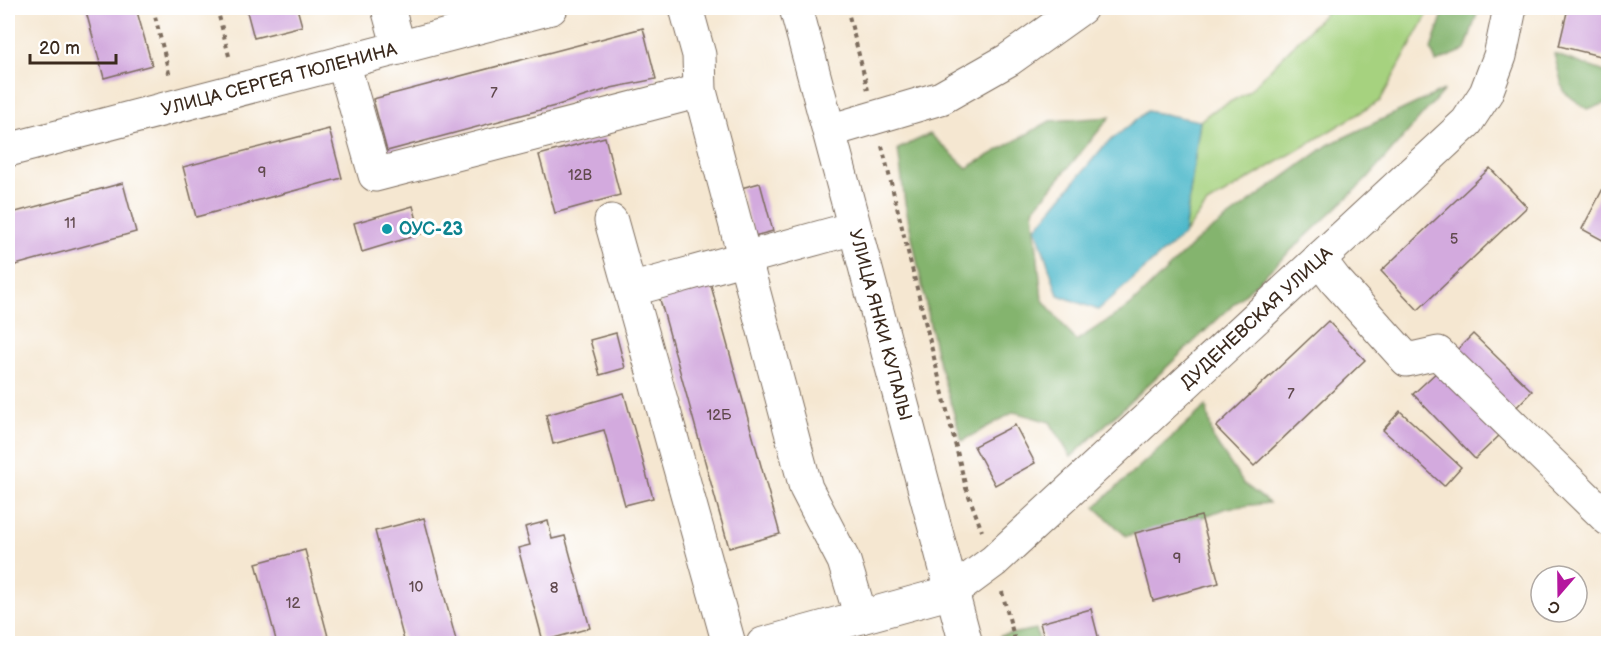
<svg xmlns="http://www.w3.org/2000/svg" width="1616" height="651" viewBox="0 0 1616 651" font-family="'Balsamiq Sans',sans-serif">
<rect width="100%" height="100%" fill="#fff"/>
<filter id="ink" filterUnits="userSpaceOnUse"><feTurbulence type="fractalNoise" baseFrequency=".0167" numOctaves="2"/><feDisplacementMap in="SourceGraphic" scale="12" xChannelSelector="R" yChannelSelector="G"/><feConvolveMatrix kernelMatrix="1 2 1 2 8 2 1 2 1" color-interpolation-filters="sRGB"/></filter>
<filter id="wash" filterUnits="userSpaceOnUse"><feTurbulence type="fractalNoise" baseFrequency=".008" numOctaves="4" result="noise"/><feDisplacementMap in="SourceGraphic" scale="24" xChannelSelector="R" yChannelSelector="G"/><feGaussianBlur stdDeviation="1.35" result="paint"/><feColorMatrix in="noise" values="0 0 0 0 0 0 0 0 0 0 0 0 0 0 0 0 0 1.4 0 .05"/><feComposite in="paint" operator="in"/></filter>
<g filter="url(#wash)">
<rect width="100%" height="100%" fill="#f5e7d1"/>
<!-- green -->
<path fill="#a6d27f" stroke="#707e4e" stroke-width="1.5" d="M1330,8H1431L1380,101L1207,204L1184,234L1200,121L1211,112L1247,93Z"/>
<!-- forest -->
<path fill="#84b46e" stroke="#606f46" stroke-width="1.5" d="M1445,8H1479L1465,50L1436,62L1431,49Z
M1554,54L1608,73V103L1587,109L1564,92Z
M1444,90L1367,179L1071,457L1050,422L1014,412L962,441L936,353L905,203L898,149L930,134L967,168L1050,121L1110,117L1033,210L1042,299L1076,341L1130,306L1196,241L1328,145Z
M1206,406L1213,438L1243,483L1269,503L1226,508L1193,521L1126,536L1095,507Z
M1036,629L1040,643H999L1000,636Z"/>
<!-- water -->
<path fill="#4fb9cb" stroke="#457274" stroke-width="1.5" d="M1147,111L1200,121L1184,234L1098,310L1058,295L1036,228L1104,146Z"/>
<g id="blocks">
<!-- building -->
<path fill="#d3aade" d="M85,8H136L152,65L104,78Z
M246,8H297L302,26L254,38Z
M1568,8H1608V58L1559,46Z
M643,28L656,79L611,88L555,106L387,151L373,99Z
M329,129L342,178L196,217L183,167Z
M605,137L620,195L555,213L539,155Z
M1490,168L1527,207L1418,310L1381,271Z
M1608,179V243L1582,229Z
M123,183L136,232L8,267V214Z
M760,183L773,231L754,236L741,188Z
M413,206L421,234L362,252L354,223Z
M710,282L780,534L729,548L659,296Z
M1328,321L1365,360L1254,466L1216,427Z
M616,333L625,368L600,375L590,340Z
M1473,334L1532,391L1512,412L1452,355Z
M1439,370L1501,434L1475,459L1413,394Z
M624,393L653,498L625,505L604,430L553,444L546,415Z
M1400,411L1461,467L1444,486L1383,430Z
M1015,425L1035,463L995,485L974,446Z
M1201,516L1219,583L1153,601L1135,533Z
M424,518L457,644H405L375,531Z
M548,521L552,539L565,536L590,628L543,641L518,548L530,545L525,527Z
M305,550L330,644H277L256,563Z
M1091,609L1100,644H1046L1040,623Z"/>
</g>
</g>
<g filter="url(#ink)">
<use href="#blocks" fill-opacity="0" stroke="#7c6c5d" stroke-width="1.5"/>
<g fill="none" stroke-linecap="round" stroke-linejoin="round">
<defs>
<g id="minor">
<path d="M388,8L399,48"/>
<path d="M686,8L699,55L700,91L806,488L844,561L861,617"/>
<path id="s1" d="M796,8L966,644"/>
<path d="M343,62L375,175L700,91"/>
<path d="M829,131L941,98L1008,60L1081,8"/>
<path id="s2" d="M8,150L551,8"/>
<path d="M611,221L729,644"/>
<path d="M1319,259L1335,280L1407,360L1438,353L1608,519"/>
<path d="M630,290L854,228"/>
<path id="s3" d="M763,644L952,592L994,561L1467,122L1486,93L1500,56L1510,8"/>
</g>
</defs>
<!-- minor casing -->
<use href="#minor" stroke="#7c6c5d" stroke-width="35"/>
<!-- path -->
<path stroke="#7c6c5d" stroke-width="4" stroke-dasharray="4.5 4.5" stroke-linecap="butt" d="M153,8L170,77
M217,8L230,60
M847,8L868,90
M882,146L966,488L982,531
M1002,592L1016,644"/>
<!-- minor -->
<use href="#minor" stroke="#fff" stroke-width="33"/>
</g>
</g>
<!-- markers -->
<circle fill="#0f9aa8" stroke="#fff" stroke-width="2" cx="387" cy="229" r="6"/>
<g text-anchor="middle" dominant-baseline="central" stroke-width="6" stroke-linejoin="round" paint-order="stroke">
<!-- number labels -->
<g font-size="15" fill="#614a4e">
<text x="494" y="93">7</text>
<text x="262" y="172">9</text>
<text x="580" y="175">12В</text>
<text x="70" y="223">11</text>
<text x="1454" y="239">5</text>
<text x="1291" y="394">7</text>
<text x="719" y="415">12Б</text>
<text x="1177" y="558">9</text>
<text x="416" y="587">10</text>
<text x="554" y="588">8</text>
<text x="293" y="603">12</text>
</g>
<!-- street labels -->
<g font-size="18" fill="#3b2a1e" stroke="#fff">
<text stroke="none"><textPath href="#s2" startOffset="280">УЛИЦА СЕРГЕЯ ТЮЛЕНИНА</textPath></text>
<text stroke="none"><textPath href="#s3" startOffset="606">ДУДЕНЕВСКАЯ УЛИЦА</textPath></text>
<text stroke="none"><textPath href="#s1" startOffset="328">УЛИЦА ЯНКИ КУПАЛЫ</textPath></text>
</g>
<!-- culture labels -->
<g font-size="18" font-weight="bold" fill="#0d838f" stroke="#fff" text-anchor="start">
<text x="399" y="229">ОУС-23</text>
</g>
</g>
<!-- margin -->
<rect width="1616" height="651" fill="none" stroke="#fff" stroke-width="30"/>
<!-- north arrow -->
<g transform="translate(1559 594) rotate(200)"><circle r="28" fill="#ffffff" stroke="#b1aaa5" stroke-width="1.5"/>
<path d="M0-4.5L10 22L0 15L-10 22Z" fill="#b5179e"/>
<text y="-9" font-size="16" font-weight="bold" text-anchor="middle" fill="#3b2a1e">С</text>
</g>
<!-- scale -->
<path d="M30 54v9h86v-9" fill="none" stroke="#3b2a1e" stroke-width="3"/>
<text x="39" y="54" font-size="18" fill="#3b2a1e" stroke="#ffffff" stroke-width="4.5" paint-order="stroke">20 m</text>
</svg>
